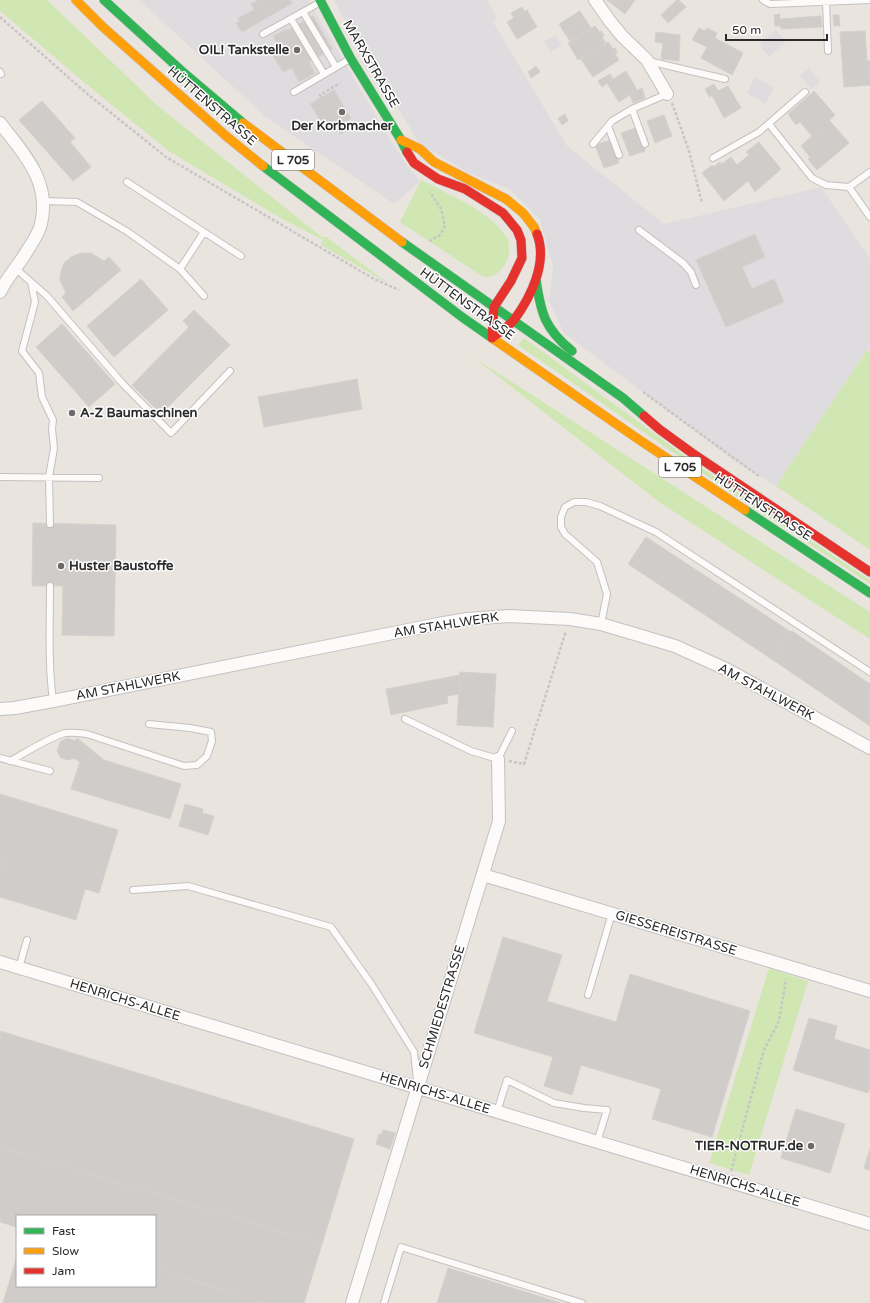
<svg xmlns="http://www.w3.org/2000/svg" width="870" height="1303" viewBox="0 0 870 1303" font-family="'Varela Round',sans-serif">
<rect width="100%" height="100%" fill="#eae4df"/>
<!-- industrial -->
<path fill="#dfdcdf" d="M139,0H308L389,138L406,164L420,181L394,204L266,117Z
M334,0H487L497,19L493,22L567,146L664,224L821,187L870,259V348L867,350L776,486L732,459L564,333L549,301L553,266L539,218L509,189L467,172L420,144L356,40Z
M776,30L786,42L769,57L759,44Z
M555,35L562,45L551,52L544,42Z
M809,68L820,82L811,89L800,75Z
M755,77L774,88L765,104L747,93Z"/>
<!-- green -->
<path fill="#d0e7b4" d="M0,0H47L158,106L323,238L325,236L389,284L321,245L323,240L284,220L170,152L91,88L0,11Z
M421,180C444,192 486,210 501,230C504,233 507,237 508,240C513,256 502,279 483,277L400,222Z
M524,338L693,462L870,580V584L730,492L518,345Z
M867,350L870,352V550L776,486Z
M473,357L870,612V639L659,502Z
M769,968L808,981L749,1175L709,1163Z"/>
<!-- building -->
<path fill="#d0ccc9" stroke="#d5d0cb" d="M256,0H290L292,3L242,32L236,23L240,21L238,18L254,10L251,4L257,1Z
M607,0H635L625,14Z
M677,0H679L686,7L668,23L661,15Z
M522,7L525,12L514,18L511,13Z
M527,10L537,27L517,39L507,22Z
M580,11L585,19L564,32L559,24Z
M780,14V19L821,16L822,27L781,29V26H775L774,15Z
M833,15H839L840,26H834Z
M313,16L332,49L309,62L315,73L299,82L292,68L283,72L272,54L280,49L273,36L287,29V31Z
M585,19L591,28L570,41L564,32Z
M595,26L599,32L601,31L604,36L602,37L606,44L578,60L568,43Z
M699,28L705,31L707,28L717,33L715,38L743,53L732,75L701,58L707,47L692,40Z
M865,31L867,61H870V85L844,87L840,32Z
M656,32L680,35L679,61L661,59L663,43L655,42Z
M608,42L613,49L615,48L617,53L615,54L619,60L593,77L581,59Z
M536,66L540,72L531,78L528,72Z
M626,71L637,90L619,102L607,83Z
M610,74L613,79L602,87L598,81Z
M714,84L718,91L728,86L741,108L724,118L712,95L709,97L705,89Z
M642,88L645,98L633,103L630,95Z
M334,90L351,118L342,124L346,130L341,134L336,127L328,132L310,104Z
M814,91L835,115L812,136L800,122L796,125L788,114Z
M42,101L75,138L70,142L91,167L73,181L19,120Z
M565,114L568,121L562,125L558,118Z
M664,115L672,136L655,143L647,121Z
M829,120L849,143L817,170L808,159L810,157L801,146Z
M636,128L645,151L630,156L621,133Z
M611,140L619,163L604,168L595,145Z
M759,142L781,169L755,192L748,181L724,201L702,173L712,165L714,167L720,162L722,164L731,157L737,165L749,155L746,152Z
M755,234L765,257L742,267L752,289L774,279L784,302L726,327L696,260Z
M81,253H91L104,261L109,257L121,270L73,311L62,297L66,293L60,280L61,271L64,263L71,257Z
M141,279L168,310L114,357L87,326Z
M194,310L230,345L161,414L132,385L189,327L183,321Z
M62,324L115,384L89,407L36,347Z
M357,379L362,409L264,427L258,397Z
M33,523L116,525L114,636L62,635L63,586H32Z
M646,537L791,632L773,660L628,564Z
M792,631L870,684V726L773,660Z
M460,672L496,674L493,727L457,725Z
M460,675L459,694L447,696L448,703L391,715L386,689Z
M67,738L75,741L77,738L104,760L181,784L170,819L71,789L80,762L74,758L69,760L61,758L57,751L60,742Z
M0,794L118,830L99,893L85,889L76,920L0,897V867L1,863H0Z
M185,804L203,809L202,813L214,816L208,835L179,826Z
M503,937L562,955L547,1001L616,1022L630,974L750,1011L712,1137L652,1119L661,1089L581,1065L572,1095L544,1086L553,1057L474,1033Z
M809,1018L837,1026L834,1039L870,1050V1088L868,1093L793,1070Z
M0,1031L354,1139L322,1244L0,1147Z
M796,1109L845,1124L830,1173L781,1158Z
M383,1130L395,1133L390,1149L376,1144L379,1134L381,1135Z
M0,1147L322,1244L304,1303H266L155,1269V1216H17V1227L0,1222Z
M870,1149V1170L864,1168Z
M17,1256V1286H155V1269L266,1303H3Z
M448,1268L561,1303H437Z"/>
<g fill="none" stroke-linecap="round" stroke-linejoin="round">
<defs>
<path id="lane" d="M763,0L770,4L870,0
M826,2L828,51
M303,12L336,67
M291,19L324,74
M263,34L319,3
M648,61L725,79
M0,72L1,74
M294,92L350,59
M632,109L645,144
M769,124L812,178L826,185L849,187L870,172
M608,126L619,155
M593,144L612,121L632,109L667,94
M713,158L759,132L805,92
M127,182L241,256
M849,187L870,217
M44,201L77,202L128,232L180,269L204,296
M639,230L683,263L691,272L696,285
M15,268L31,282L35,302L22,351L39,373L42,397L53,420L52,429L54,448L49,477L50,524
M180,269L204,232
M31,282L47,296L123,384L171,433L230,371
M0,477L99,478
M50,586C50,625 48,663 53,701
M601,624L607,594L597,562L565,534L561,527V517L565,507L574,502H586L600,506L656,532L870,672
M405,719L471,751L498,759L512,731
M0,758L50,771
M10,761C25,753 50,737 65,733C73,732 80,733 87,734L184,766L197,765L207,756L212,741L211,732L190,728L149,724
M133,890L188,886L331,927L372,985L414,1052L417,1080
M19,968L27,940
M588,995L612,913
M497,1112L507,1080L554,1103L584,1108L607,1110L597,1142
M384,1303L401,1247L582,1303"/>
<path id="street" d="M595,0L609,20L622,36L647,60L667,94
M0,123C24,154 51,181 41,224C39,233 32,243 27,251C19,265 7,277 0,292
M0,709L15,708L53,701L438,624L467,619L509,616L570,619L601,624L675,646L728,670L870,748
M483,875L870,991
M0,962L870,1224
M352,1303L499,821L498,759"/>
<path id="fast" d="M104,0L184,73L243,123
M320,0L351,59L401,140L407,152
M263,166L462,317L492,338
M402,242L623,398L644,416
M536,280C541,314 545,329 572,351
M745,510L870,593"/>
<path id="slow" d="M76,0L103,27L226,136L263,166
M243,123L402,242
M401,140L420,149L434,162L506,199L523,213L534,227L537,234
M492,338L638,439L745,510"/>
<path id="jam" d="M407,152L414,163L438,179L465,189L503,213L517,230L521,240L522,258L511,281L494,307L492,338
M492,338C499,332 508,327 514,320C531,297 548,262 537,234
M644,416L659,429L692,453L870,572"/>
</defs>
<!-- lane casing -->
<use href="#lane" stroke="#c3c1c1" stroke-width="8"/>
<!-- street casing -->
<use href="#street" stroke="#c3c1c1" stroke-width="14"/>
<!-- fast casing -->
<use href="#fast" stroke="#c3c1c1" stroke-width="10"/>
<!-- slow casing -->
<use href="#slow" stroke="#c3c1c1" stroke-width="10"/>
<!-- jam casing -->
<use href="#jam" stroke="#c3c1c1" stroke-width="10"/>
<!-- path -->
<path stroke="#c6c6c5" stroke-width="2.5" stroke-dasharray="3 2" stroke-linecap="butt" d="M0,17L85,92L166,157L374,279L399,290
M321,97L320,95L340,83
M672,103L689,151L702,203
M429,241L440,235L445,226L441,209L430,192
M643,392L760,477
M509,761L524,764L566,631
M731,1171L764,1050L779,1021L786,979"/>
<!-- lane -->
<use href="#lane" stroke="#fcfbfa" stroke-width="6"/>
<!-- street -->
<use href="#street" stroke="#fcfbfa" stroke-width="12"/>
<!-- fast -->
<use href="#fast" stroke="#30b455" stroke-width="9"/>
<!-- slow -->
<use href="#slow" stroke="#ff9f0a" stroke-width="9"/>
<!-- jam -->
<use href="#jam" stroke="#e5322d" stroke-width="9"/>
</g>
<!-- markers -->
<g fill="#6d6b69" stroke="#fff" stroke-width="1.5">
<circle cx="297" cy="50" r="4"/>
<circle cx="342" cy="112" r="4"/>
<circle cx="72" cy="413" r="4"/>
<circle cx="61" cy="566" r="4"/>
<circle cx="811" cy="1146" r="4"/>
</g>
<g text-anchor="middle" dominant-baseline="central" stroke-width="3" stroke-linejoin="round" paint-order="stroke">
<!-- shield labels -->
<g fill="#fff" stroke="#6a6a6a" stroke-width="1">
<rect x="272" y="150" width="42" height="20" rx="3"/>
<rect x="659" y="457" width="42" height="20" rx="3"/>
</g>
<g font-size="12" font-weight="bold" fill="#2a2a2a">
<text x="293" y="160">L 705</text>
<text x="680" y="467">L 705</text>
</g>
<!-- poi labels -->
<g font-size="13" font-weight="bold" fill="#2a2a2a" stroke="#fff" text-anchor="end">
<text x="289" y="50">OIL! Tankstelle</text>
<text x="342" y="126" text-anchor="middle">Der Korbmacher</text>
<text x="80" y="413" text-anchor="start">A-Z Baumaschinen</text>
<text x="69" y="566" text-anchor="start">Huster Baustoffe</text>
<text x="803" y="1146">TIER-NOTRUF.de</text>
</g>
<!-- street labels -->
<g font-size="13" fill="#2a2a2a" stroke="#fff">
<text transform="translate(371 64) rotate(60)">MARXSTRASSE</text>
<text transform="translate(212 106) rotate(41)">HÜTTENSTRASSE</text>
<text transform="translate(467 304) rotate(36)">HÜTTENSTRASSE</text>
<text transform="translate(763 507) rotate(33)">HÜTTENSTRASSE</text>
<text transform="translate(446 625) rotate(-9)">AM STAHLWERK</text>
<text transform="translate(128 686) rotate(-11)">AM STAHLWERK</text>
<text transform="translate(766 692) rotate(28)">AM STAHLWERK</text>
<text transform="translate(676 933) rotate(17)">GIESSEREISTRASSE</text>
<text transform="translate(125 1000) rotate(17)">HENRICHS-ALLEE</text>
<text transform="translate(442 1007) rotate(-73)">SCHMIEDESTRASSE</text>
<text transform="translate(435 1093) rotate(17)">HENRICHS-ALLEE</text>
<text transform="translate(745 1186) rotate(17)">HENRICHS-ALLEE</text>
</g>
</g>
<!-- legend -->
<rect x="16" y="1215" width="140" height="72" fill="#ffffff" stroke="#aaaaaa"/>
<rect x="24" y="1228" width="20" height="6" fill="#30b455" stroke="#aaaaaa"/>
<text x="52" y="1235" font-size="12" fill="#2a2a2a">Fast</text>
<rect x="24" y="1248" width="20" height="6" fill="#ff9f0a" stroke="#aaaaaa"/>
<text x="52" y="1255" font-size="12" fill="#2a2a2a">Slow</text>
<rect x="24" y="1268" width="20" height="6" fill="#e5322d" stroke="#aaaaaa"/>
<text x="52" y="1275" font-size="12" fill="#2a2a2a">Jam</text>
<!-- scale -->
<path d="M726 34v6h101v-6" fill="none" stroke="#2a2a2a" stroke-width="2"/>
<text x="732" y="34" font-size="12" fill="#2a2a2a" stroke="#ffffff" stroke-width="3" paint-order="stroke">50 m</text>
</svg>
